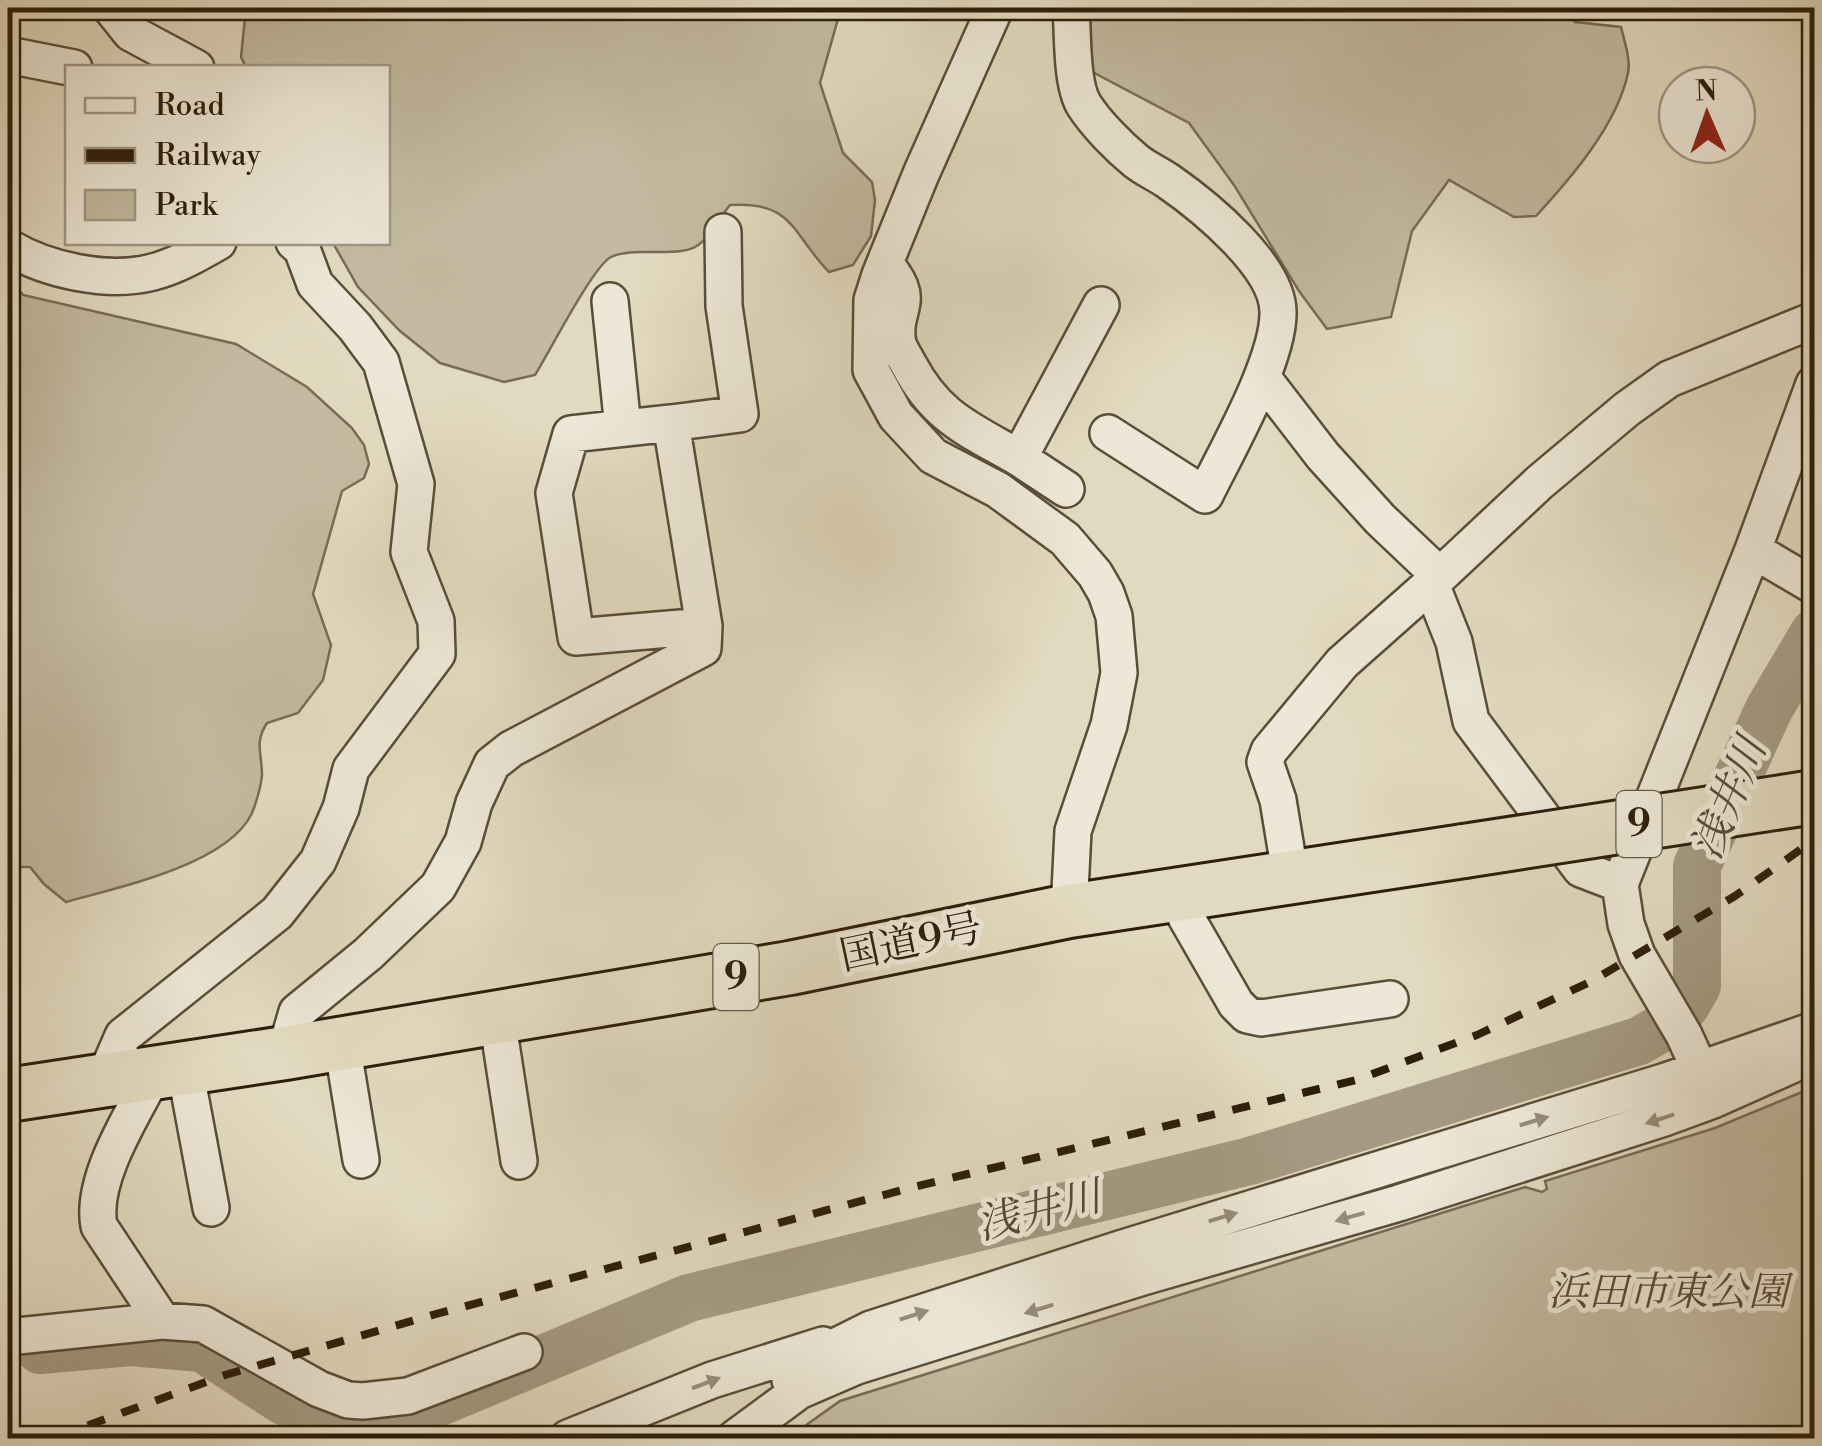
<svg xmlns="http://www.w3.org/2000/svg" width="1822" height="1446" viewBox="0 0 1822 1446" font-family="'Libre Bodoni','Noto Serif JP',serif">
<rect width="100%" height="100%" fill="#e2dac0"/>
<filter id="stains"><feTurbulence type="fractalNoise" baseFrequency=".002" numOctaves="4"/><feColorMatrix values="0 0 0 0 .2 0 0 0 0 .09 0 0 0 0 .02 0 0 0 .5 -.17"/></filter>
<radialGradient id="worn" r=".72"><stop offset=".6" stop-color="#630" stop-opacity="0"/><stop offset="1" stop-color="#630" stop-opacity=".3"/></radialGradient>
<!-- green -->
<path fill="#c3baa1" stroke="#786c56" stroke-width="2.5" d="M246,8H841L820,83L843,153L872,182L875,200L871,236L853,265L829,272C791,233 794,201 730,205C720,217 712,231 702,242C684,261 635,245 611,257C593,266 549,353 535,375L504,382L440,363L400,331L358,287L333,243L388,242V68L246,67L241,57Z
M1078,8H1564L1575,22L1621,27C1624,40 1631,60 1628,73C1617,125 1571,178 1536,216L1514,217L1449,180L1412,231L1391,317L1327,329L1299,291L1234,185L1189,123L1083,67Z
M8,276L23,295L236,344L307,387L352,428L364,445L369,464L364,478L342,491L313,594L331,645L323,680L298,713L267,723C254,743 262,753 262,775C261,785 258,796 255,805C239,863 118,887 66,902L44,884L30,867H8Z
M1814,1087V1438H788L840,1401L1480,1201L1525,1187L1542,1192L1547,1189L1545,1181L1715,1128Z"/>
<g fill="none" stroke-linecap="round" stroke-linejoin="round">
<!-- river -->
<path stroke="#a49a82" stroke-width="48" d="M40,1350L130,1342L202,1348L282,1400L326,1421L369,1422L406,1416L689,1298L1250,1161L1639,1041L1665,1026L1686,1005L1697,986V866L1769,709L1814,633"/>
<defs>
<path id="minor" d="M111,8L131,33L196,68
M995,8L921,174L880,275L872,300L871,370L896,416L933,456L998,490L1065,539L1095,574L1106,593L1114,616L1119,673L1109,725L1073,831L1069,911
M1071,8C1073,33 1071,84 1084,105C1096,124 1119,147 1136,161C1146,169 1158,174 1168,181C1204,206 1278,266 1278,312C1279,360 1227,450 1205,495L1108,433
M8,55L74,68
M8,247C46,270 108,284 153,272C176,266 197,254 218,242
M885,264C919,303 891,307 898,344C900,350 906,359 909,365C937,418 969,429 1019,458
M610,301L623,428
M1262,377L1323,456L1380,519L1439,575
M671,423L571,434L554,493L576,637L704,626
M1066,489L1019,458L1101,305
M1753,550L1814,586
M1291,879L1278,800L1265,762L1269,751L1342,663L1431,584
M1620,884L1581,869L1471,721L1454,642L1431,584L1540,482L1627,409L1669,379L1814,320
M1182,895L1186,917L1236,1004L1247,1015L1261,1018L1390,999
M497,1018L519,1161
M342,1044L361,1160
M285,1053L297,1012L368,954L438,887L463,842L474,803L492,764L511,749L703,648L704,626L671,423L740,414L724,306L723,232
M185,1069L211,1208
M153,1075C132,1116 90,1180 99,1226L162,1321
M103,1082L123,1036L277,913L318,861L341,808L351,769L437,654L436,621L409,552L416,484L381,362L355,327L315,284L302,249L294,242
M1709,1090L1684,1035L1637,955L1626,924L1620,884L1753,550L1814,384
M8,1337L162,1321L203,1324L319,1389L348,1400L363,1401L408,1396L524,1352
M790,1380L837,1346L871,1329L1123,1248L1666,1081L1814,1030
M568,1438L712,1380L823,1345
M735,1438L799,1391L857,1366L1143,1277L1399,1203L1664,1118L1713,1100L1814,1055"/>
<path id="highway" d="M8,1095L285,1053L790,968L1069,911L1464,851"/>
</defs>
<!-- minor casing -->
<use href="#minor" stroke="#5a4d38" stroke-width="40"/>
<!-- highway casing -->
<use href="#highway" stroke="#2d1e0b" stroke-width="58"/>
<!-- minor -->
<use href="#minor" stroke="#ece7d6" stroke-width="35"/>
<!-- highway -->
<use href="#highway" stroke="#e2dac0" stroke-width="52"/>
<!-- rail -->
<path stroke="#2d1e0b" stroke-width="8" stroke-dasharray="18 18" stroke-linecap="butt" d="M54,1438L225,1375L436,1314L910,1188L1356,1080L1477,1035L1592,981L1735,896L1814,840"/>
<defs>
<path id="highway-bridge" d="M1464,851L1814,797"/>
</defs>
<!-- highway-bridge casing -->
<use href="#highway-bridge" stroke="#2d1e0b" stroke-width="58" stroke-linecap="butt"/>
<!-- highway-bridge -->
<use href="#highway-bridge" stroke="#e2dac0" stroke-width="52"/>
</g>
<!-- one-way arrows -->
<defs><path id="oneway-solid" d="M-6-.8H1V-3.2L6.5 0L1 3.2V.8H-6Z" transform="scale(2.5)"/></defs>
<g fill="#968d7b">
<use href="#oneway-solid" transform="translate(1660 1119) rotate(162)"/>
<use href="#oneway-solid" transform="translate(1534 1121) rotate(-17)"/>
<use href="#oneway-solid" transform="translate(1223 1217) rotate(-17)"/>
<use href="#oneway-solid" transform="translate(1350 1217) rotate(164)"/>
<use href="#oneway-solid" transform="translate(1039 1309) rotate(163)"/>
<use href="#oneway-solid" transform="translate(914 1315) rotate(-18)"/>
<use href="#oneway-solid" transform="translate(706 1383) rotate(-21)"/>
</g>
<g text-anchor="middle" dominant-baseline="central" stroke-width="10" stroke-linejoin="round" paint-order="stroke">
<!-- shield labels -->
<g fill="#ece7d6" stroke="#665a48" stroke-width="2.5">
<rect x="1616.5" y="791" width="45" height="66" rx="8"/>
<rect x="713.5" y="944" width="45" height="66" rx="8"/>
</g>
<g font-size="38" font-weight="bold" fill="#2d1e0b">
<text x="1639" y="824">9</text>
<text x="736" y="977">9</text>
</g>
<!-- street labels -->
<g font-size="40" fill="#2d1e0b" stroke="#ece7d6">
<text transform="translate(911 943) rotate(-12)">国道9号</text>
</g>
<!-- park labels -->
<g font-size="40" font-style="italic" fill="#5a4d38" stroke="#ece7d6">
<text x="1668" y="1293">浜田市東公園</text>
</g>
<!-- water labels -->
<g font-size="42" font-style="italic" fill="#574935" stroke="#ece7d6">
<text transform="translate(1730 799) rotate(-67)">浅井川</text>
<text transform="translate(1039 1212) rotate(-14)">浅井川</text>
</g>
</g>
<!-- margin -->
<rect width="1822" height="1446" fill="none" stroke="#e2dac0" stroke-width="40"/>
<rect x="10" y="10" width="1802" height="1426" fill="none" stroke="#2d1e0b" stroke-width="5"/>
<rect x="20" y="20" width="1782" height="1406" fill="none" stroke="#2d1e0b" stroke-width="2.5"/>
<!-- legend -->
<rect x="65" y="65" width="325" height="180" fill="#ece7d6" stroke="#a09785" stroke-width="2.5"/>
<rect x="85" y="98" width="50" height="15" fill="#ece7d6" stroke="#a09785" stroke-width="2.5"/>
<text x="155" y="115" font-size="30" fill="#2d1e0b">Road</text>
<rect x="85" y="148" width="50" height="15" fill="#2d1e0b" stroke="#a09785" stroke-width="2.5"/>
<text x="155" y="165" font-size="30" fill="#2d1e0b">Railway</text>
<rect x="85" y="190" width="50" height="30" fill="#c3baa1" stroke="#a09785" stroke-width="2.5"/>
<text x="155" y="215" font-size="30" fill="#2d1e0b">Park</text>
<!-- north arrow -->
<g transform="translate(1707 115) rotate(358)"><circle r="48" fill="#ece7d6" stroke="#a09785" stroke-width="2.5"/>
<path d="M0-8L18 38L0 25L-18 38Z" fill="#8f2418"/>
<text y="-15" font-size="28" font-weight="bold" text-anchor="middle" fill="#2d1e0b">N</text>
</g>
<rect width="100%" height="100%" filter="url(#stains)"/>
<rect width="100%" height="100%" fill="url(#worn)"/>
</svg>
